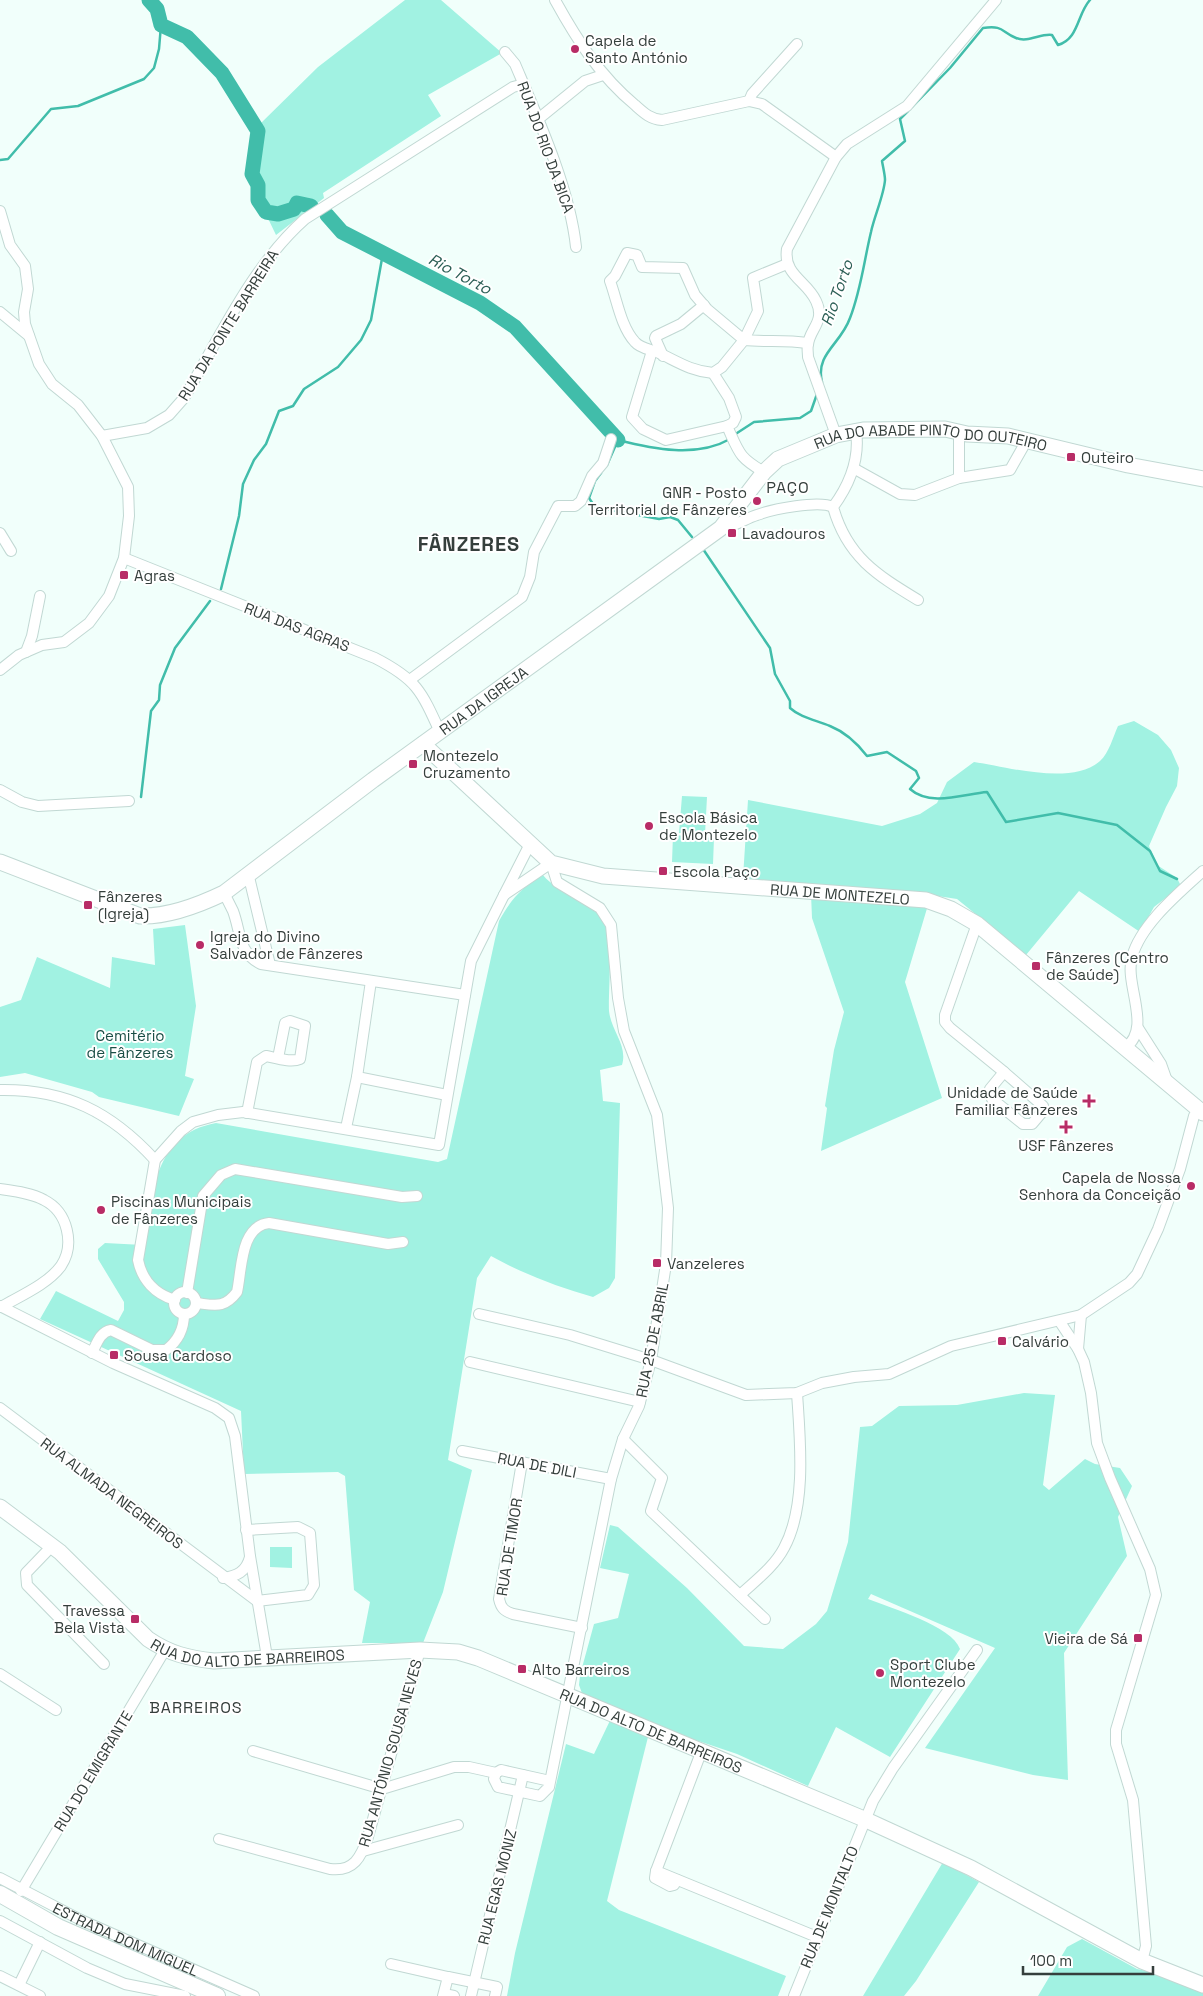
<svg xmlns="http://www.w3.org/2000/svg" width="1203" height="1996" viewBox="0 0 1203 1996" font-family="'Space Grotesk',sans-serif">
<rect width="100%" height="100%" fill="#f1fffb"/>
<!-- green -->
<path fill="#a1f2e2" d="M405,0H441L502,53L428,95L441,116L323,193L324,198L276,235L263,208L255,148L262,127L260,124L318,67Z
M1134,721L1158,735L1171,750L1179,768L1177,786L1166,807L1149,846L1157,865L1177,878L1181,886L1154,907L1140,932L1079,891L1026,955L957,899L931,895L905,982L942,1098L821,1151L827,1108L825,1106L834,1050L844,1012L812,918L811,894L742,893L748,800L882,826L920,814L937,803L947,782L974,762C1008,767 1072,786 1100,761C1109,753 1113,737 1118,726Z
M682,796L707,797L705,834L679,833Z
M673,835L714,838L713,864L672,862Z
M543,875C558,894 591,901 604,920C614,933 608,992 609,1011C611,1031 628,1045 622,1065L600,1070L603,1101L620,1103L615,1278L609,1288L593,1297C558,1287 523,1274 491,1256L477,1278L448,1460L472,1470L443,1592L423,1643H362L370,1602L354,1590L345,1476L338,1472L244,1474L241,1411L40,1319L56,1291L118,1321L124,1310V1302L98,1259V1249L105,1243L143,1245C152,1195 154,1134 216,1123L438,1162L447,1159L499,921C511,899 522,887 543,875Z
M185,925L196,1006L185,1076L194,1079L179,1116L99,1097L92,1092L25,1073L0,1077V1007L21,1000L37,957L110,988L112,957L155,965L153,929Z
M1024,1393L1055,1395L1043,1485L1049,1490L1085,1459L1095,1464L1120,1468L1132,1486L1118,1517L1127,1556L1064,1653L1068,1780L1033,1775L925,1748L995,1648L871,1594L868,1599C891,1608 952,1626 960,1649L890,1757L836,1727L808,1786L737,1754L651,1725L607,1901L619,1910L786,1976L778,1996H507L515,1953L566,1744L594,1754L616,1708L583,1696L579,1685L580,1675L594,1624L618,1618L629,1574L600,1568L610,1525L618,1527L687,1588L744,1646L783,1649L816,1624L827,1611L848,1542L860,1427L872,1426L899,1406L957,1405Z
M270,1547H292V1568L270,1567Z
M943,1862L979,1882L916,1981L904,1996H863Z
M1082,1939L1137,1969L1166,1975L1203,1990V1996H1038L1067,1947Z"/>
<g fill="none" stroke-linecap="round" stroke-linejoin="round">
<!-- stream -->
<path stroke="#41bdaa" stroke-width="2.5" d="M912,107L950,68L983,28C1004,25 1001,32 1016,38C1028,43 1041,33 1052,35L1058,45C1079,39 1077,14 1090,0
M0,160L8,159L51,109L78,106L144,79L154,68L159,49L161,25
M822,382C815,354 841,344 850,318C861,290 864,261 871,232C874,217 884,195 885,180C885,175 883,167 882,161L905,141L900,119L908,111
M734,435L754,422L800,418L811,411L817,394
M607,465L618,440C653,449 697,458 730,439
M601,473L595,481L589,498L595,507L659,519L670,517L678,520L692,537
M703,549L770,648L775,674L790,701V708C801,718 816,720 830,726C845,732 857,743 867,756L887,752L916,771L919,778L910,789C930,807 964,794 987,792L1006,822L1058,813L1117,825L1150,851L1160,871L1177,879
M221,589L239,516L243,484L254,460L266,444L279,411L293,406L304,389L338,367L361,340L371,320L383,253
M141,797L151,711L159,700L160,685L175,648L210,601"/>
<!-- river -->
<path stroke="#41bdaa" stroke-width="15" d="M149,0L157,9L161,25L187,37L222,73L258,131L252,174L258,185V200L266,212L278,214L294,209L297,203L311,206
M327,215L342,232L480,303L515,327L618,440"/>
<defs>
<g id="street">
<path d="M555,0C577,40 600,76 635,105C644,113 650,119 662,120L749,101L762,104L836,157"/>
<path d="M505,52L515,64C538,118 570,189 576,247"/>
<path d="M749,101L752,94L797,44"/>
<path d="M537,120L585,81L603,75"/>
<path d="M0,211L10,245L25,266L28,289L24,312L25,324L39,364L52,384L78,405L102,436L128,487L129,516L124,558L109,596L89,623L64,642L42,645L19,655L0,670"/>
<path d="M787,264L753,278L758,311L744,340L707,309L695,295L683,268L642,267L637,255L627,253L615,276L610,281C617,300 621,327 635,342C641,349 651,349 659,353C678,362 691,371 713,373L722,367L744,340C765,342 786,340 807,343"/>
<path d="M0,312L29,336"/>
<path d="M652,351L632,417L643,429L666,440L727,426C739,452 738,457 764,472"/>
<path d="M663,356L655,338L656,336L681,324L704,305"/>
<path d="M713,373L729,398L736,417L733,423L727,426"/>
<path d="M856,431C860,459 850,484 833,507C847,557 877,575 918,600"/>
<path d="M959,432V478"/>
<path d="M836,435L808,357C808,353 807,348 808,345C809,329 826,322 816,301C807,281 783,275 787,249L836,157L847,144L907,106L996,0"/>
<path d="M102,436L147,428L169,415L184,398C220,337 252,266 305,219L513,87L524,84"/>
<path d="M855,469L900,494L915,495L959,478L1010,470L1023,447L1024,439"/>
<path d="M721,528C735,527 744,519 757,515C773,509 819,500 833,507"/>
<path d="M0,533L11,551"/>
<path d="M124,558L375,658C416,679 421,690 440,732"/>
<path d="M26,652L32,636L40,596"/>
<path d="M411,679L522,597L530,577L534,552L558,506H575L581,501L592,476L603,463L611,439"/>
<path d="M0,790L22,802L38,806L129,801"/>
<path d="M530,844L504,895L551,863L557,882L600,908L611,925L618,998L624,1031L657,1115L668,1208L666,1264L651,1360L639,1406L623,1439L611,1479L549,1787L540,1796L498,1787L494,1779L496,1773L501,1770L550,1781"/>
<path d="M248,873L270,965"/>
<path d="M224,893C227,899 230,905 233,911C241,932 238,953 261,964L465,995"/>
<path d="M977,924L945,1015V1022L950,1028L1004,1072"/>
<path d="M1138,1028L1161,1064L1167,1081"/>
<path d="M1125,1048C1153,1028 1124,985 1132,957C1141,924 1179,893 1203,871"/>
<path d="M1004,1072L1043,1106V1111L1032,1124H1023L992,1099L990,1089Z"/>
<path d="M357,1077L447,1095"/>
<path d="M0,1090C66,1089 111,1112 155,1160"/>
<path d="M247,1113L257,1062L266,1056C276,1058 291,1063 300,1059L305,1026L290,1021L285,1023L278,1058"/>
<path d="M346,1128L357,1077L371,981"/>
<path d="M0,1189C14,1191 32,1193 44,1200C68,1212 75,1245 61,1266C48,1284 20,1296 1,1307"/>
<circle cx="185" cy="1303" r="11"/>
<path d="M187,1293L203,1196L221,1175L235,1169L402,1197L417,1196"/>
<path d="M175,1300C155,1294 142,1280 138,1260L155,1160L181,1131L193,1122L218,1115L243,1112L439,1145L471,961L504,895"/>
<path d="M196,1303C215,1305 224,1309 237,1292C242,1270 240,1226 269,1223L388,1244L403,1242"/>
<path d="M0,1306L113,1363L215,1408L229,1418L235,1436L250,1556L267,1657"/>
<path d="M479,1314L570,1335L651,1360L746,1395L797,1393L822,1383L854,1377L889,1374L951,1346L1081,1315L1129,1283L1137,1274L1158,1229L1180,1169L1194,1116L1199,1109"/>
<path d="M1060,1322L1078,1349L1084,1362L1091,1393L1097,1443L1110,1478L1150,1569L1156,1595L1116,1730V1744L1133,1800L1146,1946L1142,1961"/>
<path d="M1078,1349L1081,1315"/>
<path d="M92,1353C97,1343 100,1332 111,1330L152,1350H166C178,1341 184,1329 184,1314"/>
<path d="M470,1362L640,1402"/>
<path d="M0,1408L257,1601L308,1595L314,1585L310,1533L298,1527L246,1530"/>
<path d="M623,1439L662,1478L651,1511L765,1619"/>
<path d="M462,1451L611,1479"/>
<path d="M522,1462L499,1599C501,1608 504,1611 513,1614L582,1628"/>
<path d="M52,1546L26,1573L27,1585L104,1664"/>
<path d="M223,1578C237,1576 246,1572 250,1557"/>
<path d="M740,1595C755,1581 774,1567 784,1548C807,1506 800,1439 797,1393"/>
<path d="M0,1674L56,1710"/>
<path d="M702,1750L656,1871L817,1937"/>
<path d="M253,1751L382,1789L454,1767H469L496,1773"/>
<path d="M219,1839L330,1869C354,1872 361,1857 368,1837L420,1650"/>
<path d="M363,1851L458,1825"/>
<path d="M656,1871L655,1878L670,1886L674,1885L677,1880"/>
<path id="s1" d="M0,1878L81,1920L254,1996"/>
<path d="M21,1891L165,1650"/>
<path d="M0,1921L87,1968L125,1984L185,1996"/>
<path d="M391,1964L448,1977"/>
<path d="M0,1976L40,1996"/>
<path d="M19,1985L40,1942"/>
<path d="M444,1994L454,1996"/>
<path d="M443,1996L448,1977L497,1987L495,1996"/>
<path d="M471,1996L523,1775"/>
<path d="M794,1996L873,1801L893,1768L977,1650"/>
</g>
<g id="secondary">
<path id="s2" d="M423,744L551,863L603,876L926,900L951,909L977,924L1203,1113"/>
<path id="s3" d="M0,862L140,916C168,917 199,905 224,893L373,780L721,528L764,472L778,459L836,435L863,430L945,429L967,434L1008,436L1128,465L1203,479"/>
<path id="s4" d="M0,1507L60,1552L148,1639C170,1654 188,1658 214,1661L420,1650L458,1652L478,1658L864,1819L971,1868L1142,1961L1203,1985"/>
</g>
<path id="primary" d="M0,1894L58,1927L217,1996"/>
</defs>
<!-- street casing -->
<use href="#street" stroke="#c1d8d3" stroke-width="12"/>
<!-- secondary casing -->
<use href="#secondary" stroke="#c1d8d3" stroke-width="17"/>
<!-- primary casing -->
<use href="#primary" stroke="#c1d8d3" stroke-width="18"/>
<!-- street -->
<use href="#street" stroke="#fff" stroke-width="10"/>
<!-- secondary -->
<use href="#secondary" stroke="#fff" stroke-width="15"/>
<!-- primary -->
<use href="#primary" stroke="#fff" stroke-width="16"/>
</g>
<!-- markers -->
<g fill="#b82c66" stroke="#fff" stroke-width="2">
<circle cx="575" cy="49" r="5"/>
<rect x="1066" y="452" width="10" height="10" rx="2.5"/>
<circle cx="757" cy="501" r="5"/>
<rect x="727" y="528" width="10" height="10" rx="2.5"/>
<rect x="119" y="570" width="10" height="10" rx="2.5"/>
<rect x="408" y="759" width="10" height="10" rx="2.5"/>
<circle cx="649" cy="826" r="5"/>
<rect x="658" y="866" width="10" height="10" rx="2.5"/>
<rect x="83" y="900" width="10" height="10" rx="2.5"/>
<circle cx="200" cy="945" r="5"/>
<rect x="1031" y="961" width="10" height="10" rx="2.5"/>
<path d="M1086.5 1093.5h5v5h5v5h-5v5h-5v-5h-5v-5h5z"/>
<path d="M1063.5 1119.5h5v5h5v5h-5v5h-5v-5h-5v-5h5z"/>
<circle cx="1191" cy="1186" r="5"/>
<circle cx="101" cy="1210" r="5"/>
<rect x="652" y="1258" width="10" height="10" rx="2.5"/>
<rect x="997" y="1336" width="10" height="10" rx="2.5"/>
<rect x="109" y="1350" width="10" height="10" rx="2.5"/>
<rect x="130" y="1614" width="10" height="10" rx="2.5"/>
<rect x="1133" y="1633" width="10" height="10" rx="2.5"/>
<rect x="517" y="1664" width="10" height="10" rx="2.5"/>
<circle cx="880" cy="1673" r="5"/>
</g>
<g text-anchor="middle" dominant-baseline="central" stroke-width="4" stroke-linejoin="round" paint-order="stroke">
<!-- poi labels -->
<g font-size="15" fill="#353f3c" stroke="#fff" text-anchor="start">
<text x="585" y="40">Capela de<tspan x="585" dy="17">Santo António</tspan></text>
<text x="1081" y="457">Outeiro</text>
<text x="747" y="492" text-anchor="end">GNR - Posto<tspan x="747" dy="17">Territorial de Fânzeres</tspan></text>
<text x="742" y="533">Lavadouros</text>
<text x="134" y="575">Agras</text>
<text x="423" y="755">Montezelo<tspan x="423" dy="17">Cruzamento</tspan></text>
<text x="659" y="817">Escola Básica<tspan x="659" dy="17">de Montezelo</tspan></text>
<text x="673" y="871">Escola Paço</text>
<text x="98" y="896">Fânzeres<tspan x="98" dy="17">(Igreja)</tspan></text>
<text x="210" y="936">Igreja do Divino<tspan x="210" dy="17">Salvador de Fânzeres</tspan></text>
<text x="1046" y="957">Fânzeres (Centro<tspan x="1046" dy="17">de Saúde)</tspan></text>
<text x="1078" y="1092" text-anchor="end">Unidade de Saúde<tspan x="1078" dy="17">Familiar Fânzeres</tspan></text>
<text x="1066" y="1145" text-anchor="middle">USF Fânzeres</text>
<text x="1181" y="1177" text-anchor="end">Capela de Nossa<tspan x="1181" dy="17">Senhora da Conceição</tspan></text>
<text x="111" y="1201">Piscinas Municipais<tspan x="111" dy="17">de Fânzeres</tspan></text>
<text x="667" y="1263">Vanzeleres</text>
<text x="1012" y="1341">Calvário</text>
<text x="124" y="1355">Sousa Cardoso</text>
<text x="125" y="1610" text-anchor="end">Travessa<tspan x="125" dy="17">Bela Vista</tspan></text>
<text x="1128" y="1638" text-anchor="end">Vieira de Sá</text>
<text x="890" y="1664">Sport Clube<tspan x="890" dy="17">Montezelo</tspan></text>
<text x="532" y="1669">Alto Barreiros</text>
</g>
<!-- street labels -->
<g font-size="15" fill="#353f3c" stroke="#fff">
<text transform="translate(546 147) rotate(70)">RUA DO RIO DA BICA</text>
<text transform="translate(228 325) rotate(-58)">RUA DA PONTE BARREIRA</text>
<text stroke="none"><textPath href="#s3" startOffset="1102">RUA DO ABADE PINTO DO OUTEIRO</textPath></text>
<text transform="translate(297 627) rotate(21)">RUA DAS AGRAS</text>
<text stroke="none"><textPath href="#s3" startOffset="561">RUA DA IGREJA</textPath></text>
<text stroke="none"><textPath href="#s2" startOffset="466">RUA DE MONTEZELO</textPath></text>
<text transform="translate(652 1340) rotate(-79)">RUA 25 DE ABRIL</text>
<text transform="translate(537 1465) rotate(11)">RUA DE DILI</text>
<text transform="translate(112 1493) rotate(37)">RUA ALMADA NEGREIROS</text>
<text transform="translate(509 1547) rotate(-81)">RUA DE TIMOR</text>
<text stroke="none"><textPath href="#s4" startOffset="302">RUA DO ALTO DE BARREIROS</textPath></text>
<text stroke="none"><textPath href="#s4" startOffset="722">RUA DO ALTO DE BARREIROS</textPath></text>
<text transform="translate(390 1753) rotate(-74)">RUA ANTÓNIO SOUSA NEVES</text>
<text transform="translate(93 1771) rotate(-59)">RUA DO EMIGRANTE</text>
<text transform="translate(497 1887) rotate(-76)">RUA EGAS MONIZ</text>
<text transform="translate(829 1907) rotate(-68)">RUA DE MONTALTO</text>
<text stroke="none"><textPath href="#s1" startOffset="140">ESTRADA DOM MIGUEL</textPath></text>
</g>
<!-- park labels -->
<g font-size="15" fill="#1a4e46" stroke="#fff">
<text x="130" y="1035">Cemitério<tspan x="130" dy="17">de Fânzeres</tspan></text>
</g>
<!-- water labels -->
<g font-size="16" font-style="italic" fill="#2c5f56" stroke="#fff">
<text transform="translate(460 274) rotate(28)">Rio Torto</text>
<text transform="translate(837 293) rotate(-71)">Rio Torto</text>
</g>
<!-- neighbourhood labels -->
<g font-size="16" letter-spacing="1" fill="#353f3c" stroke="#fff">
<text x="788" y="487">PAÇO</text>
<text x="196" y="1707">BARREIROS</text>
</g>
<!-- district labels -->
<g font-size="20" font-weight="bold" letter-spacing="1" fill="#353f3c" stroke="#fff">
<text x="469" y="544">FÂNZERES</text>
</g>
</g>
<!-- scale -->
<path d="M1023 1966v8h130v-8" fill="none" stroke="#353f3c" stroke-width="2.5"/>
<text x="1030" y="1966" font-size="15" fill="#353f3c" stroke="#ffffff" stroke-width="4" paint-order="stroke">100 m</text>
</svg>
